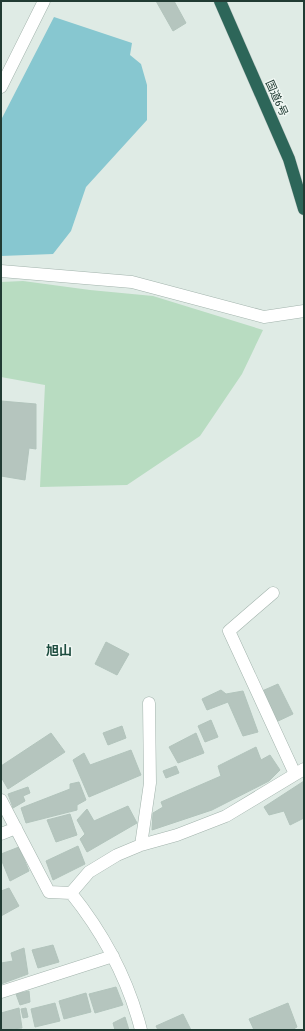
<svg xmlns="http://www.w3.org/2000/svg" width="305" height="1031" viewBox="0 0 305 1031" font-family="'Asap Condensed','Noto Sans JP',sans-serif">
<rect width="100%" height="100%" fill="#dfebe5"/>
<!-- green -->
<path fill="#b8dcc1" d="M23,281L90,290L153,296L263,330L242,374L200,436L127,485L40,487L45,385L1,377V282Z"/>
<!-- water -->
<path fill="#87c7d0" d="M54,17L132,43L130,55L141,64L147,85V120L86,187L71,231L53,254L1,256V120Z"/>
<!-- building -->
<path fill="#b5c5be" stroke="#b2c4bc" d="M156,1H174L186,23L173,31Z
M1,401L36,404V449L29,448L25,480L1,476Z
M106,642L129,654L117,675L95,664Z
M278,684L293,714L276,722L262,691Z
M221,690L226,694L243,691L258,732L243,736L228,702L207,710L202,699Z
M211,720L218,737L205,742L198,726Z
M122,726L126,738L108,745L103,733Z
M51,733L65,752L8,789L1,777V766Z
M196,733L204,753L178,763L169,747Z
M256,747L261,760L270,755L280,770L269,781L212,810L152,830L153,813L163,807L161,802L221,776L218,766Z
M131,750L141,775L89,797L73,760L84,753L90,765Z
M176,766L179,773L166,778L163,771Z
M304,781V818L290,825L284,811L269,815L264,807Z
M79,782L86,800L77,805V810L26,823L21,808L70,789V784Z
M28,787L30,793L23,796L25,801L13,808L8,794Z
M128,806L137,823L87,852L80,839L85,834L77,820L87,809L94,821Z
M70,814L77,835L56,842L47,820Z
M78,846L85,864L53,880L46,861Z
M19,847L29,871L10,881L1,859V854Z
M9,888L19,906L1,916V891Z
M53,945L59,962L38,968L32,950Z
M24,948L28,974L1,984V963L13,961L11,953Z
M116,987L123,1005L95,1013L89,994Z
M29,991L30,1002L20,1005L16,994Z
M86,993L91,1012L64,1019L59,1001Z
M55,1003L60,1021L35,1027L31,1009Z
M288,1003L297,1027L292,1030H254L249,1019Z
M19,1008L22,1028L1,1030V1013Z
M26,1008L28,1017L23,1018L21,1009Z
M183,1014L191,1030H158L156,1026Z
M125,1017L129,1030H115L113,1023Z"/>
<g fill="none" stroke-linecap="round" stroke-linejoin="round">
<defs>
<path id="minor" d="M1,87L44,1
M1,271L132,282L264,317L304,311
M273,593L229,631L295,774
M1,800L49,892L71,893C104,934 128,979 141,1030
M1,834L16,828
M141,845L150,783L149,703
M71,893L89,872L117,855L141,845L177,835L226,816L304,769
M1,992L113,956"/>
<path id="highway" d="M220,1L289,159L304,209"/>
</defs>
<!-- minor casing -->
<use href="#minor" stroke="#a2b3ac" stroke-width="13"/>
<!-- highway casing -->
<use href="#highway" stroke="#c1c8c6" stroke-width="13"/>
<!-- minor -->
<use href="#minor" stroke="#fff" stroke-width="12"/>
<!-- highway -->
<use href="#highway" stroke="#2d6659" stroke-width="12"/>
</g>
<g text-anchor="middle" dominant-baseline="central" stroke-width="3" stroke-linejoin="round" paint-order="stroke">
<!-- street labels -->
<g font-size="11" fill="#213b33" stroke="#f0f7f3">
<text transform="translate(277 98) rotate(66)">国道6号</text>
</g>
<!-- quarter labels -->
<g font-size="13" font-weight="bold" fill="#1d4c3f" stroke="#f0f7f3">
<text x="59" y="650">旭山</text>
</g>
</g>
<!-- border -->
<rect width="305" height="1031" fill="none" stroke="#213b33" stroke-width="4"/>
</svg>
